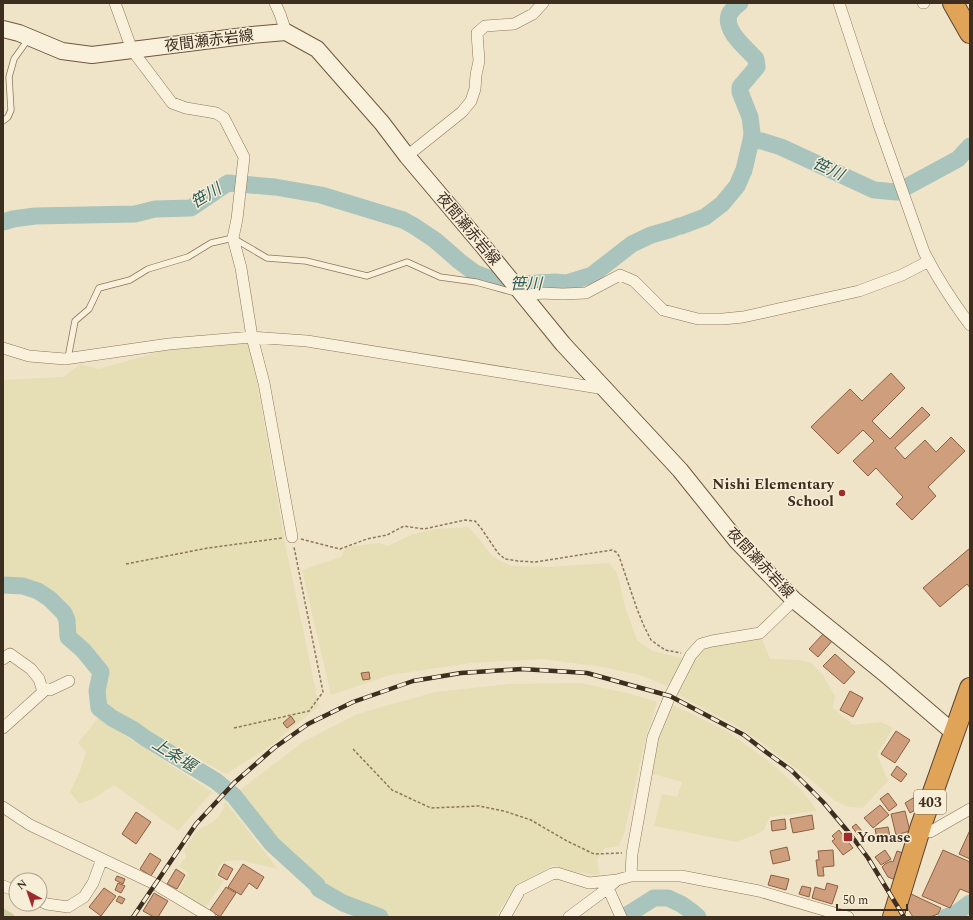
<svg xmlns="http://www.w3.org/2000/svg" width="973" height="920" viewBox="0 0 973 920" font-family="Spectral,'Noto Sans JP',serif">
<rect width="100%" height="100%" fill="#f0e4c8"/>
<!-- farmland -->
<path fill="#e6deb5" d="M250,343L285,543L319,706L266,749L226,774L151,732L104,705L106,670L77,636L73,623L66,604L44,586L29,579H3V380L64,377L80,364L99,369L183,345Z
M469,527L493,557L511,566L549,567L609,563L617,572L625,607L637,640L652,651L686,659L667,686L640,675L603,667L543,659L471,663L390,675L331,695L302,570L341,557L346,547L379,543L388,546L411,535L435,529Z
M756,637L762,639L770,659L799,660L811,663L822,674L835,696L833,708L853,725L881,722L893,728L877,754L888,781L863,808L849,807L835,801L815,783L754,737L735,725L676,694L691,662L706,646Z
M581,683L631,694L657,702L646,737L625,830L619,846L605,848L597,860L600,876L571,871L553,865L539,875L515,887L495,917H390L347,899L326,887L286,849L240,790L303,742L357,714L435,692L510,684Z
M673,705L727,731L771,763L800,789L811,802L817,811L770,817L764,830L755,835L736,842L654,826L662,794L677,797L682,782L650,773L662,721Z
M98,718L212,792L178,831L114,785L93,799L79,804L70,792L80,771L86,752L78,743Z
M225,801L278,869L241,860L226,861L220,865L215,875L224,881L205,908L178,891L189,874L179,866L186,857L184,850L196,832L203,827L210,824L218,817L223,810Z"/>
<!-- green -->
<path fill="#c9cf9b" d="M3,908L13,914L15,917H3Z"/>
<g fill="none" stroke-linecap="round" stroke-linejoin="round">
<!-- river -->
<path stroke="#a9c4bc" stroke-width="17" d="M751,140L762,141L781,147L874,190L897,192L958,159L970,146
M3,222L13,219L35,216L135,214L155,209L191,208L228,183L275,187L321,195L403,220L414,226L435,240L459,261L475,273L505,285L555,282L566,283L592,275L632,244L651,235L672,229L679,226H681L705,217L722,204L737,186L744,170L751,140L752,133L750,117L740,92V87L757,67L756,59C746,48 724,31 729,15C731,10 736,6 740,3
M3,585L23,586L38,591L50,599L64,613L67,620L68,637L83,650L101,672L97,691L99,708L112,718L134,730L145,738L216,781L234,796L272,844L317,885L319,889L343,903L380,917
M624,917L654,898H668L681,904L691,911L698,917
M946,917L955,914L970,903"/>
</g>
<!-- building -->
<path fill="#cf9f7d" stroke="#8d5f41" d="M891,373L905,388L872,421L890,439L922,407L930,415L895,448L905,459L925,440L936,452L951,437L965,451L928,487L936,496L912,520L896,504L903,497L876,468L868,476L853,461L874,441L863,430L838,454L811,427L850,389L862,401Z
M970,548V588L967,584L940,607L923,588Z
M824,633L833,640L818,657L809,649Z
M835,654L855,672L844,684L823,666Z
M369,672L370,679L363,680L361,673Z
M850,691L863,698L853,717L840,710Z
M291,716L295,722L287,728L283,723Z
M896,731L910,740L895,763L881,754Z
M897,766L907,774L901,782L891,775Z
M888,793L897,805L889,811L880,799Z
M918,795L924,805L910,813L905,803Z
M880,805L889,815L873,828L864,818Z
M905,811L910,831L896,835L891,814Z
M136,812L151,822L136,844L122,834Z
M812,815L814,829L793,833L790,819Z
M785,819L786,829L772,831L771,821Z
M856,824L862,831L858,835L852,827Z
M888,827L890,836L877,839L875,829Z
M839,830L853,848L843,855L832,841L835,839L832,836Z
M970,830V859L959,854Z
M787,847L790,860L773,864L770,851Z
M833,850L834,866L823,867L824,876H818L816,860H819L818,851Z
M885,850L891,859L881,865L875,857Z
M943,850L970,862V893L960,889L950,908L922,896Z
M897,851L907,854L898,881L888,877L882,867L885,864L891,861L893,862Z
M150,853L161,860L151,876L140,869Z
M224,864L233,869L227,880L218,875Z
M243,864L264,877L257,889L249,883L241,895L228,887Z
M176,869L185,875L177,889L167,884Z
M771,875L789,879L786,890L768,885Z
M117,876L125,879L123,884L115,880Z
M118,883L125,886L121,893L115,890Z
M827,883L838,886L832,904L812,898L815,887L825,890Z
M802,886L811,888L809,897L799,894Z
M226,887L236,893L220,917L210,910Z
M104,888L116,896L101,916L89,907Z
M154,893L168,901L158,917H154L143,911Z
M909,893L941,908L938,914L930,917H913L904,903Z
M119,896L125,899L122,904L116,901Z"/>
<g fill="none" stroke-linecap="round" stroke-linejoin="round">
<defs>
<path id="lane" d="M3,121L8,117L11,110L9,77L14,59L29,38
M68,358L75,321L89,309L99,288L130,280L148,269L188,257L211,243L233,238L267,258L306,261L367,276L407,262L440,277L476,282L516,293"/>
<path id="street" d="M115,3L132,50L172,103L186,108L216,113L224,118L244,157L237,219L233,238L241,268L252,337L264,383L292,537
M275,3L280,14L286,32
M839,3L879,125L924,252C937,278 953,302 970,325
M923,3H924
M407,156L462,112L471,101L475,89L476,75L479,61L477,33L485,26L514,24L533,14L543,3
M524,296L541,293L563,294L586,293L620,275L634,281L663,310L698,319H723L743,317L859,291L902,275L929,261
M3,348L29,356L65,359L169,344L252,337L307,341L605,389
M3,659L10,654L31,669L39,679L43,692L3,728
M42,688L50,690L69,681
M3,807L30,825L155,884L210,917
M921,826L930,832L970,809
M631,876L632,854L653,737L670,696L691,655L701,644L712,641L760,633L794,600
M3,886L16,891
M40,901L47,904L68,907L84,897L93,883L102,859
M505,917L520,890L552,874L557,873L589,883L617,880
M569,917L608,888
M621,917L608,888L617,880L631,876H681L759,891L848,917"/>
<path id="secondary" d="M3,29L19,33L62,51L92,55L252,35L286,32L317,49L382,123L407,156L483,246L563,344L680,470L737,541L794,600L884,673L954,733"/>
<path id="highway" d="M953,3L970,33
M893,917L921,826L970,688"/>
</defs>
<!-- lane casing -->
<use href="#lane" stroke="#8d765c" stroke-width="7"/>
<!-- street casing -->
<use href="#street" stroke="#8d765c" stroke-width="12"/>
<!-- secondary casing -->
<use href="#secondary" stroke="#6f573f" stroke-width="18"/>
<!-- highway casing -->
<use href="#highway" stroke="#5b4430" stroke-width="22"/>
<!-- path -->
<path stroke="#8d765c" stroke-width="1.5" stroke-dasharray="3 2" stroke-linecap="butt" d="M301,539L340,549L367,539L387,535L404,526L424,529L465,520L475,521L481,528L498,553L505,559L518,561L535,562L612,550L616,552L619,556L637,609L644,626L651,640L665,650L681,653
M126,564L208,548L282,538
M234,728L309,711L323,692L294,547
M353,749L392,790L431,808L479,806L504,811L531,820L567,841L594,854L622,853"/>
<!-- lane -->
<use href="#lane" stroke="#faf1dc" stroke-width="5.5"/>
<!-- street -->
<use href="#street" stroke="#faf1dc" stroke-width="11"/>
<!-- secondary -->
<use href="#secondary" stroke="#faf1dc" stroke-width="16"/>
<!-- highway -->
<use href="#highway" stroke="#e0a458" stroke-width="20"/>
<defs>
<path id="rail" d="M133,917L196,824L234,783L274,748L308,724L353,702L413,681L461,673L522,669L587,673L670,696L744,735L766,752L791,770L823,802L850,834L868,858L904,917"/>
</defs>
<!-- rail casing -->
<use href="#rail" stroke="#3d2e20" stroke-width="4.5"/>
<!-- rail -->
<use href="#rail" stroke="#f7eed8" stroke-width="3" stroke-dasharray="9" stroke-linecap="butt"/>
</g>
<!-- markers -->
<g fill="#9e2a2b" stroke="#f7eed8" stroke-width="1.5">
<circle cx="842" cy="493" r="4"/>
<rect x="843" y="832" width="10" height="10" rx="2"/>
</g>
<g text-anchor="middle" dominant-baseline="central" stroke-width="3" stroke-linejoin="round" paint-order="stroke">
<!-- shield labels -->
<rect fill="#f7eed8" stroke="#756857" stroke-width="1" x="914" y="790" width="32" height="24" rx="3"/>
<g font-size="14" font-weight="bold" fill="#3d2e20">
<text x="930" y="802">403</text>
</g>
<!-- street labels -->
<g font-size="15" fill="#3d2e20" stroke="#f7eed8">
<text transform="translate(209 41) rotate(-7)">夜間瀬赤岩線</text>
<text transform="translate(468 229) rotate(50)">夜間瀬赤岩線</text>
<text transform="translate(760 563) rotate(47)">夜間瀬赤岩線</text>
</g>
<!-- poi labels -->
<g font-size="15" font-weight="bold" fill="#3d2e20" stroke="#f7eed8" text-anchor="end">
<text x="834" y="484">Nishi Elementary<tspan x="834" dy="17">School</tspan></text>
<text x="857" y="837" text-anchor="start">Yomase</text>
</g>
<!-- water labels -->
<g font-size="16" font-style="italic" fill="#2f5d5a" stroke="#f7eed8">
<text transform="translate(828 169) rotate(25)">笹川</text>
<text transform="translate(206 196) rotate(-31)">笹川</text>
<text x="526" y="284">笹川</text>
<text transform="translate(174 755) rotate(32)">上条堰</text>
</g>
</g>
<!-- border -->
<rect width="973" height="920" fill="none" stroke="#3d2e20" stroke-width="8"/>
<!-- north arrow -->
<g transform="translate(28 892) rotate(320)"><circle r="19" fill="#f7eed8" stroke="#ada18e"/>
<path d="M0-3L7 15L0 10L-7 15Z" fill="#9e2a2b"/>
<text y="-6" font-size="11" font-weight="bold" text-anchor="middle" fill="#3d2e20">N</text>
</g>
<!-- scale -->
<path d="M837 904v6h70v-6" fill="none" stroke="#3d2e20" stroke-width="2"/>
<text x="843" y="904" font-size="12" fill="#3d2e20" stroke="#f7eed8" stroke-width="3" paint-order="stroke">50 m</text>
</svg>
